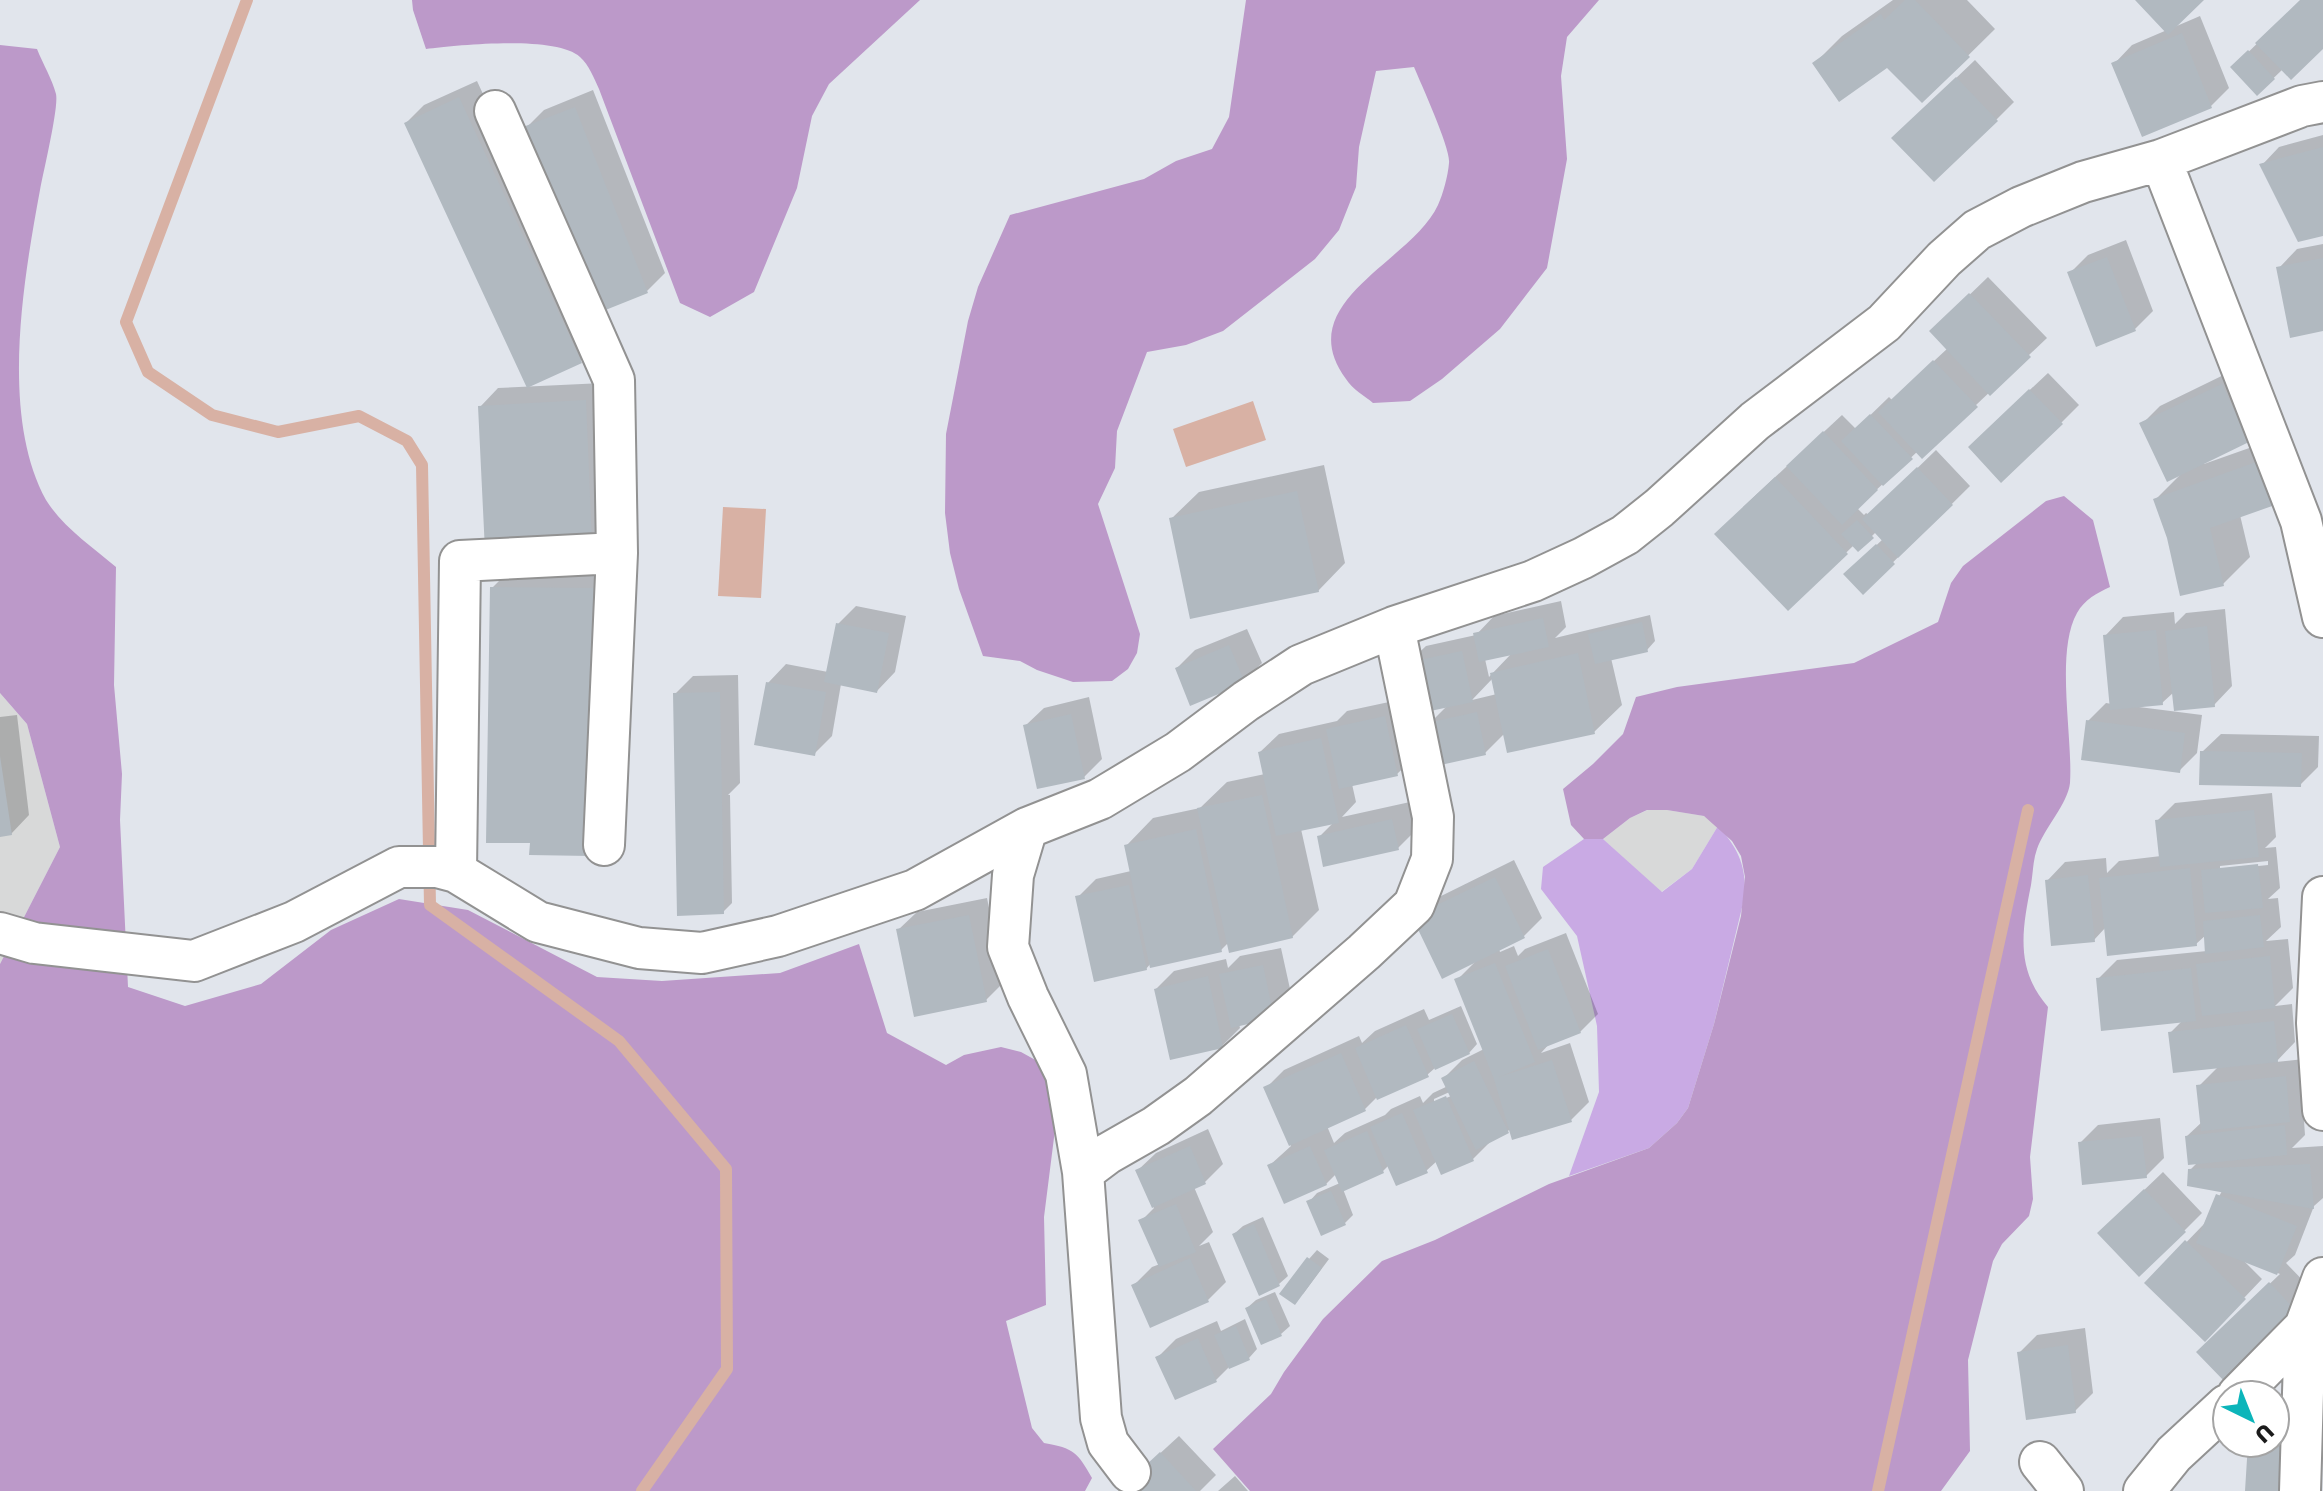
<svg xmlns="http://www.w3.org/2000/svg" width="2323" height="1491" viewBox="0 0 2323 1491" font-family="'Golos Text',sans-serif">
<rect width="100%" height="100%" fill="#e1e5ec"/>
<!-- residential -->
<path fill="#d8d9d9" d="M0,693L27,724L60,847L0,964Z
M1648,810H1667L1704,816L1718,826L1692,869L1661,892L1603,839L1630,818Z"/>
<!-- grass -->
<path fill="#c9aae4" d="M1718,826C1738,848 1746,865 1745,895L1714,1024L1688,1108L1677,1123L1649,1148L1569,1176L1599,1092L1597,1026L1577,936L1541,889L1543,867L1584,839H1603L1662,892L1692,869Z"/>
<!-- forest -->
<path fill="#bc99c9" d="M412,0H920L829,84L812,116L797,188L754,292L710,317L680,303L599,89C594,78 589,65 580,57C557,35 458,45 426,49L413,10Z
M1246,0H1599L1567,37L1561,76L1567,159L1547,268L1500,329L1442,379L1410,401L1373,403C1365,396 1352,389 1346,379C1289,302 1412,262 1438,205C1443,194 1448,176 1449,163C1451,149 1421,84 1414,67L1376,71L1359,147L1356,187L1339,230L1315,259L1223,331L1186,345L1147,352L1117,431L1115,468L1098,504L1140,634L1137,653L1128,669L1112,681L1073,682L1037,670L1020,661L983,656L959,589L950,553L945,513L946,434L968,321L978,287L1010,215L1144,179L1176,161L1212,149L1229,117Z
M0,45L37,49C43,64 52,79 56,94C59,107 43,173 40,190C23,282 0,416 46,500C62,526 92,547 116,567L114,685L122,774L120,820L128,987L185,1006L261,984L331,930L399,899L468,910L597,977L662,981L780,973L859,944L887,1033L946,1065L964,1055L1001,1047L1021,1052L1039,1062L1059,1098L1044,1217L1046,1305L1006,1321L1032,1428L1044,1443C1074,1448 1078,1453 1092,1478L1085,1491H0V964L60,847L27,724L0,693Z
M2064,496L2093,520L2110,587C2097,593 2085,599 2077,613C2055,652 2073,737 2070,783C2068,803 2044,829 2037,849C2033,860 2033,873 2031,885C2022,930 2015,969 2048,1007L2030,1157L2033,1199L2029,1216L2002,1244L1993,1261L1968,1360L1970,1451L1941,1491H1250L1213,1449L1271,1394L1284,1372L1323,1319L1382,1261L1435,1240L1549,1184L1649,1148L1677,1123L1688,1108L1714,1024L1741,916L1745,877L1741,856L1732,841L1704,816L1667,810H1647L1630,818L1603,839H1584L1571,825L1563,789L1593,764L1623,734L1636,697L1677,687L1854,663L1938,622L1951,583L1963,566L2046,501Z"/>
<!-- water -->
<path fill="#d8b1a4" d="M1253,401L1266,440L1186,467L1173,429Z
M723,507L766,509L761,598L718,596Z"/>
<!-- shadow -->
<path fill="#0003" fill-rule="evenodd" d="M1893,0H1967L1995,29L1922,101L1888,66L1815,63L1842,36Z
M2138,0H2201L2172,28L2200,16L2229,88L2211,106L2143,135L2114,64L2132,45L2167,30Z
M2302,0H2323V46L2283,69L2257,94L2233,67Z
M1975,60L2014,102L1996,120H1912Z
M477,81L598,343L580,361L406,123L424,105Z
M593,90L665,273L647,291L526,128L544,110Z
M2323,135V234L2262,165L2279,147Z
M2126,240L2153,311L2135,329L2070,273L2088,255Z
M2323,244V329L2279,268L2297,249Z
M1988,277L2047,338L1922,456L1918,451L1857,508L1864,515L1866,513L1869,515L1936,450L1970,486L1863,592L1846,574L1883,539L1876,532L1858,550L1854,545L1788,609L1743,507L1842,415L1856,429L1889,397L1892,400L1948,348L1932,331Z
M2240,367L2266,422L2248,440L2203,462L2204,464L2286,435L2240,515L2250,557L2223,584L2169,537L2156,499L2182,473L2142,424L2160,406Z
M2048,373L2079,405L2061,423L1988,429Z
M603,383L610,525L592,543L480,407L498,388Z
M1324,465L1345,563L1318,591L1171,519L1199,492Z
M510,570H613L532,841L492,588Z
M1561,601L1566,627L1555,638L1650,615L1655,641L1647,650L1611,658L1622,705L1594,732L1505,733L1485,753L1430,723L1448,705L1407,664L1426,646L1476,635L1494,616ZM1512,653L1489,677L1485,659ZM1493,678L1497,694L1472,700Z
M856,606L906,616L895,672L877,691L841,684L832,736L814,754L768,683L786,664L828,672L838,624Z
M2225,609L2232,686L2214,705L2174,692L2162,703L2139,707L2202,715L2197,753L2179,771L2088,721L2106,703L2112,704L2105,636L2123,617L2174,612L2175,624L2186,613Z
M1247,629L1262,663L1244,681L1177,668L1195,650Z
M738,675L740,783L728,795H730L732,903L723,912L675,694L693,676Z
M1089,697L1102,759L1084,777L1025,726L1044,708Z
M1403,699L1416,756L1397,774L1352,784L1356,802L1342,817L1410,802L1416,830L1398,848L1320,836L1334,822L1301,829L1319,910L1292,937L1228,943L1221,950L1151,963L1146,969L1078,897L1096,879L1131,871L1126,846L1153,818L1200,808L1227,782L1265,774L1260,752L1279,734L1337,721L1347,711Z
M17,715L29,815L11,834L0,835V717Z
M2221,734L2319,736L2318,767L2300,785L2202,752Z
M2272,793L2276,837L2265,848L2276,847L2280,888L2268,899L2278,898L2281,927L2266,941L2288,939L2293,988L2275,1006L2292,1004L2295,1042L2276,1062L2304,1059L2308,1102L2303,1107L2305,1135L2292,1148L2323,1146V1198L2314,1206L2295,1255L2286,1263L2316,1294L2298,1312L2217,1334L2280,1274L2241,1258L2262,1279L2205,1339L2147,1283L2204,1224L2222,1191L2190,1170L2198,1162L2187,1136L2202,1122L2199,1086L2218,1067L2170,1033L2183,1020L2098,979L2117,960L2207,951L2206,935L2196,944L2106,927L2094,940L2047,881L2065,862L2106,858L2107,873L2119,861L2161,856L2157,821L2175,803ZM2268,861V865L2220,870V866Z
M1514,860L1542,918L1524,936L1499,949L1500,952L1514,946L1518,956L1525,949L1566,933L1598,1014L1580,1032L1550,1043L1541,1053L1570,1043L1589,1102L1571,1120L1511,1129L1491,1141L1473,1159L1437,1161L1426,1171L1389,1165L1383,1171L1343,1189L1353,1215L1345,1223L1309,1202L1317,1193L1340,1183L1336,1174L1326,1184L1269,1166L1291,1146L1266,1088L1284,1070L1359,1036L1362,1043L1375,1031L1424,1009L1429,1020L1461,1006L1477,1044L1469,1053L1435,1068L1427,1075L1376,1098L1365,1109L1327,1126L1334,1143L1345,1133L1385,1115L1391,1109L1420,1096L1423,1103L1433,1093L1448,1086L1444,1078L1462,1060L1484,1049L1457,980L1476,961L1443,976L1433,900ZM1454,1090L1456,1094L1434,1103V1099Z
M987,898L1004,982L986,1000L898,930L917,912Z
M1281,948L1292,998L1239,1024L1240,1028L1222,1046L1156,989L1174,971L1226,959L1228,968L1240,956Z
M2160,1118L2164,1158L2146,1176L2080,1143L2098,1125Z
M1208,1129L1223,1164L1205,1182L1194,1187L1213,1232L1199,1246L1209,1242L1226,1282L1208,1300L1134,1285L1152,1267L1160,1264L1141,1221L1154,1208L1137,1171L1156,1153Z
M2163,1172L2202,1213L2184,1231L2118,1215Z
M1263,1217L1288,1276L1279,1284L1234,1234L1243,1226Z
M1317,1250L1329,1259L1303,1294L1309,1259Z
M1275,1292L1290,1326L1281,1334L1247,1308L1256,1300Z
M1245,1319L1257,1349L1249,1358L1229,1367L1216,1380L1158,1357L1176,1339L1217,1321L1221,1331Z
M2085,1328L2093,1393L2075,1411L2019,1353L2037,1335Z
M2275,1423L2299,1424L2292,1491H2247L2275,1443Z
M1179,1436L1216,1475L1200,1491H1119Z
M1235,1476L1248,1491H1218Z"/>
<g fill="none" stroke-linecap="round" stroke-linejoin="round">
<!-- stream -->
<path stroke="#d8b1a4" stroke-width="12" d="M247,0L126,322L148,372L212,415L278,432L359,416L407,441L422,465L430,905L619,1041L726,1169L727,1369L642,1491
M1878,1491L2028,810"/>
</g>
<!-- building -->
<path fill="#b1b9c0" d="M1905,0H1915L1970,57L1922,103L1887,68L1839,102L1812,63L1881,14L1884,20Z
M2135,0H2204L2168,35Z
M2300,0H2323V49L2291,80L2255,43Z
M2182,33L2212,108L2142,137L2111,63Z
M2248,50L2275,79L2257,96L2230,67Z
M1956,77L1998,121L1934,182L1891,138Z
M459,97L582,363L527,388L404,123Z
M575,107L648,293L598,313L523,127Z
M2323,147V236L2298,242L2259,164Z
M2107,257L2136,331L2096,347L2067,272Z
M2323,258V331L2290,338L2276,267Z
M1969,293L2031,357L1990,396L1929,331Z
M1933,360L1978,407L1922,459L1878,412Z
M2222,384L2249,442L2167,482L2139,423Z
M2029,389L2063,424L2001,483L1968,447Z
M586,400L592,545L485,551L478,406Z
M1870,414L1913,459L1883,486L1841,441Z
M1823,431L1878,490L1842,525L1786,466Z
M2259,461L2275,505L2210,528L2224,586L2180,596L2167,538L2153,499Z
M1917,467L1953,505L1898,558L1862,519Z
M1775,477L1848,554L1788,611L1714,534Z
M1297,491L1319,592L1190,619L1169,518Z
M1857,520L1874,538L1858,552L1841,534Z
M1876,544L1895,564L1863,595L1843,574Z
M490,587L595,588L591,856L529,855L530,843H486Z
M1543,618L1549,647L1479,662L1473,633Z
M1642,622L1648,652L1595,664L1588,634Z
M836,623L889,633L877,693L824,682Z
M2207,626L2215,707L2174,711L2165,631Z
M2156,630L2163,705L2110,710L2103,635Z
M1229,645L1245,683L1190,706L1175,668Z
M1462,651L1473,702L1416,714L1405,663Z
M1578,653L1595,734L1507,753L1490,673Z
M766,682L826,692L815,756L754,745Z
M720,692L724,914L677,916L673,693Z
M1477,712L1486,755L1436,766L1427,723Z
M1071,714L1085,779L1037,789L1023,725Z
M1385,716L1398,776L1339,789L1326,729Z
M2086,720L2185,733L2180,773L2081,760Z
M1321,738L1339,823L1276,836L1258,752Z
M2200,751L2302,753L2301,787L2199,785Z
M0,756L12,835L0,837Z
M1262,795L1293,938L1229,953L1197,808Z
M2254,810L2259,857L2160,867L2155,820Z
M1392,819L1399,850L1323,867L1317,836Z
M1196,829L1222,952L1150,968L1124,845Z
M2258,864L2263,908L2205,913L2201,870Z
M2190,868L2197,946L2107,956L2099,878Z
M2088,875L2095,942L2051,946L2045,880Z
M1495,877L1525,938L1442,979L1412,917Z
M1129,885L1147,970L1094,982L1075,896Z
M969,915L987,1002L914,1017L896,929Z
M2260,915L2264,947L2205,954L2203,921Z
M1548,949L1581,1033L1538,1050L1505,966Z
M2270,956L2275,1008L2202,1016L2196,964Z
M1495,963L1535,1062L1499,1077L1552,1060L1572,1122L1512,1140L1494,1079L1454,979Z
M1263,965L1274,1018L1231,1028L1219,974Z
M2191,968L2196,1021L2101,1031L2096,978Z
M1208,976L1223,1048L1170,1060L1154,989Z
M1452,1014L1470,1054L1435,1070L1417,1029Z
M2274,1021L2278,1062L2173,1073L2168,1032Z
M1406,1025L1429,1077L1377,1100L1355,1048Z
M1341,1053L1366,1111L1289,1146L1263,1087Z
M1474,1061L1509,1133L1476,1150L1441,1078Z
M2286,1076L2290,1122L2201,1131L2196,1085Z
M1446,1096L1474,1161L1441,1175L1413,1110Z
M1402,1113L1428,1173L1396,1186L1370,1127Z
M2285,1125L2287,1155L2188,1165L2185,1136Z
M1367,1131L1384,1173L1342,1192L1324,1150Z
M2142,1136L2147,1178L2082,1185L2078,1142Z
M1190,1146L1206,1184L1152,1208L1135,1170Z
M1310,1146L1327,1185L1284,1204L1267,1165Z
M2310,1164L2314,1209L2187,1186L2188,1169Z
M2144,1189L2186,1232L2139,1277L2097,1233Z
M1331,1191L1346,1225L1321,1236L1306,1201Z
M2216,1194L2297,1226L2277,1275L2196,1243Z
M1176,1204L1196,1252L1159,1267L1138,1220Z
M1254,1224L1280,1286L1259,1296L1232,1234Z
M2185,1240L2246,1299L2205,1342L2144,1283Z
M1307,1257L1322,1268L1295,1305L1279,1294Z
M1190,1258L1209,1302L1150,1328L1131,1285Z
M2269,1282L2299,1314L2226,1383L2196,1352Z
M1266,1299L1282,1336L1261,1345L1245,1308Z
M1236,1326L1250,1360L1229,1369L1214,1335Z
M1198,1338L1217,1382L1175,1400L1155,1357Z
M2068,1345L2076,1413L2026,1420L2017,1352Z
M2282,1442L2279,1491H2245L2248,1443Z
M1160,1452L1196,1491H1118Z"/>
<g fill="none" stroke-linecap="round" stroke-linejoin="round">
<defs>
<path id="minor" d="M495,111L614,380L617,553L604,845
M2161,160L2301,521L2323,617
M1027,828L1013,875L1008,947L1028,997L1066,1074L1083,1172
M456,872L460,561L617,553
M2323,897L2317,1023L2323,1110
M0,933L34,943L194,961L294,922L399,867H437L456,872L538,922L639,948L702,953L778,936L915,890L1027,828L1100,799L1178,752L1246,701L1301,665L1394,627L1533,581L1583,558L1625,535L1659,508L1755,421L1884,323L1944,259L1977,230L2021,207L2083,182L2161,160L2302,106L2323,102
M2238,1395L2305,1327L2323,1278
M2040,1462L2063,1491
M1130,1472L1108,1443L1101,1418L1083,1172L1107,1154L1156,1126L1198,1096L1364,952L1414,905L1432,859L1433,817L1394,627
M2144,1491L2174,1454L2227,1405
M2300,1491L2305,1327"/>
</defs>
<!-- minor casing -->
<use href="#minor" stroke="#929292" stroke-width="44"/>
<!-- minor -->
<use href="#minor" stroke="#fff" stroke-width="40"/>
</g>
<!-- north arrow -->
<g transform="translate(2251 1419) rotate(137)"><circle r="38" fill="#ffffff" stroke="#a4a4a4" stroke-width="2"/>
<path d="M0-6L14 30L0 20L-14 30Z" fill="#0cb5ba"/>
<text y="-12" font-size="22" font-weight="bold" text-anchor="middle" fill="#1b1b1b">U</text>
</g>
</svg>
